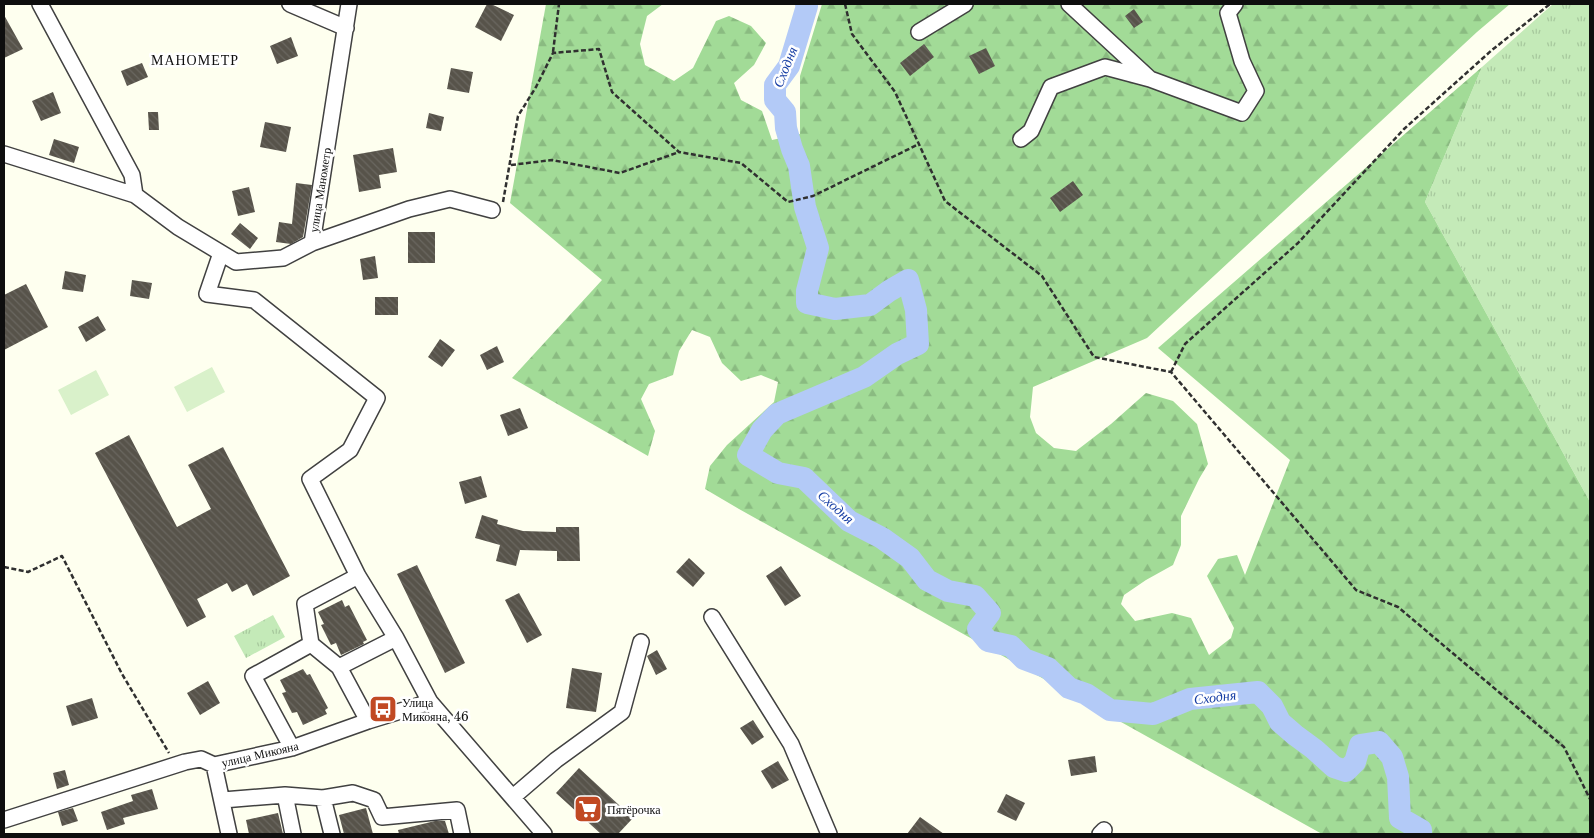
<svg xmlns="http://www.w3.org/2000/svg" width="1594" height="838" viewBox="0 0 1594 838" font-family="'Libre Baskerville',serif">
<defs>
<pattern id="grass-tufts" width="24" height="20" patternUnits="userSpaceOnUse" patternTransform="scale(1.25)"><rect width="24" height="20" fill="#c4eab8"/><path d="M3 7l-1-3M5 7V3M7 7l1-3M15 17l-1-3M17 17v-4M19 17l1-3" fill="none" stroke="#a7c89d"/></pattern>
<pattern id="forest-firs" width="22" height="20" patternUnits="userSpaceOnUse" patternTransform="scale(1.25)"><rect width="22" height="20" fill="#a2db97"/><path d="M5 1l3.5 6h-7zM16 11l3.5 6h-7z" fill="#8abb81"/></pattern>
<pattern id="building-back-hatch" width="6" height="6" patternUnits="userSpaceOnUse" patternTransform="scale(1.25)"><rect width="6" height="6" fill="#57534a"/><path d="M-1 5l2 2M0 0l6 6M5-1l2 2" fill="none" stroke="#6a6760"/></pattern>
</defs>
<rect width="100%" height="100%" fill="#feffef"/>
<!-- grass -->
<path fill="url(#grass-tufts)" d="M1553,4H1590V502L1425,202L1482,67Z
M273,615L285,637L246,658L234,636Z"/>
<!-- forest -->
<path fill="url(#forest-firs)" d="M546,4H663L647,16L640,44L645,65L674,81L693,68L716,21L729,16L751,26L766,43L754,65L734,83L741,100L762,111L772,140L800,134V76L822,4H1510L1477,32L1147,338L1033,387L1030,417L1036,433L1054,448L1076,451L1111,424L1146,393L1173,401L1197,424L1208,464L1199,479L1181,516V545L1173,565L1146,580L1124,595L1121,604L1135,621L1172,613L1191,618L1209,655L1231,638L1234,628L1207,576L1218,559L1237,555L1245,575L1290,460L1158,348L1482,67L1425,202L1590,502V834H1322L739,509L705,489L710,466L727,445L774,402L778,382L761,375L741,381L722,363L710,337L692,330L679,351L673,375L649,384L641,399L655,431L648,456L512,378L602,280L510,203Z"/>
<!-- pitch -->
<path fill="#d9f1ca" d="M212,367L225,392L187,412L174,387Z
M96,370L109,395L71,415L58,390Z"/>
<g fill="none" stroke-linecap="round" stroke-linejoin="round">
<!-- river -->
<path stroke="#b3caf7" stroke-width="22" d="M806,4L807,6L789,66L775,85V100L785,112L786,128L792,149L799,166L805,207L818,248L807,291V303L835,309L870,305L889,291L908,280L916,310L918,344L897,354L864,377L777,414L762,430L748,455L778,473L804,478L849,521L882,538L910,558L927,580L948,591L975,596L990,613L978,629L988,641L1011,646L1024,659L1048,668L1069,688L1086,694L1110,710L1153,714L1190,699L1258,692L1272,706L1280,722L1295,735L1314,749L1334,767L1346,771L1355,762L1360,745L1379,742L1392,757L1398,777L1400,818L1421,830V834"/>
</g>
<!-- building -->
<path fill="url(#building-back-hatch)" d="M487,4H491L514,15L501,41L475,27Z
M1134,9L1143,22L1134,28L1125,16Z
M4,15L23,49L4,58Z
M291,37L298,56L277,64L270,46Z
M924,44L934,57L910,76L900,63Z
M986,48L995,66L979,74L969,56Z
M142,63L148,77L127,86L121,71Z
M451,68L473,72L469,93L447,89Z
M53,92L61,113L41,121L32,101Z
M148,112H158L159,130H149Z
M429,113L444,117L441,131L426,128Z
M265,122L291,127L286,152L260,147Z
M54,139L79,147L74,163L49,155Z
M393,148L397,172L379,175L381,188L359,192L353,155Z
M1073,181L1083,195L1060,212L1050,198Z
M296,183L312,185L303,237L291,244L276,242L279,222L292,224Z
M249,187L255,212L238,216L232,191Z
M240,223L258,238L250,249L231,234Z
M408,232H435V263H408Z
M375,256L378,278L363,280L360,259Z
M65,271L86,275L83,292L62,289Z
M132,280L152,283L149,299L130,296Z
M26,284L48,327L4,350V295Z
M375,297H398V315H375Z
M98,316L106,330L86,342L78,327Z
M440,339L455,350L442,367L428,357Z
M497,346L504,362L487,370L480,355Z
M520,408L528,428L508,436L500,415Z
M129,435L177,527L211,509L188,465L223,447L290,576L253,596L247,584L232,592L227,583L197,599L206,617L187,627L95,453Z
M481,476L487,497L465,504L459,482Z
M482,515L498,520L497,524L523,531L556,532V527H579L580,561H557V551L520,550L516,566L496,561L500,545L475,538Z
M689,558L705,573L693,587L676,572Z
M417,565L465,663L445,673L397,574Z
M781,566L801,596L785,606L766,576Z
M519,593L542,635L527,643L505,600Z
M342,600L345,607L349,605L367,640L363,642L364,644L341,655L336,643L331,645L321,625L324,624L318,612Z
M657,650L667,669L656,675L647,656Z
M572,668L602,673L596,712L566,708Z
M303,669L307,675L310,674L328,708L325,710L327,714L303,725L297,712L292,713L282,693L286,692L280,680Z
M208,681L220,703L200,715L187,693Z
M92,698L98,718L72,726L66,706Z
M753,720L764,737L752,745L740,728Z
M1095,756L1097,772L1071,776L1068,760Z
M778,761L789,780L772,789L761,771Z
M579,768L633,818L618,834H601L556,793Z
M65,770L69,785L57,789L53,773Z
M152,789L158,809L123,818L125,824L107,830L101,812L133,801L131,795Z
M1006,794L1025,803L1016,821L997,812Z
M73,808L78,821L62,826L58,812Z
M366,808L373,834H344L339,815Z
M278,813L283,834H249L246,820Z
M920,817L944,834H907Z
M435,821H445L449,834H399L398,830Z"/>
<g fill="none" stroke-linecap="round" stroke-linejoin="round">
<defs>
<path id="minor" d="M40,4L132,175L135,195
M290,4L346,28
M1069,4L1149,78
M919,32L965,4
M1021,139L1031,131L1051,87L1105,67L1150,79L1242,113L1256,91L1242,61L1228,13L1235,4
M4,154L135,195L178,227L236,262L283,258L312,243L349,4
M312,243L409,209L450,199L492,210
M221,253L207,294L254,300L377,398L350,450L310,479L358,576L396,638L430,702
M358,576L305,604L311,644L339,667L396,638
M712,617L791,744L829,834
M339,667L368,721
M292,748L253,676L311,644
M214,765L229,834
M285,795L293,834
M513,797L556,760L622,712L641,642
M323,798L332,834
M223,800L285,795L323,798L353,793L374,800L382,817L457,810L462,834
M4,820L185,762L201,759L214,765L292,748L368,721L430,702L544,834
M1100,834L1104,830"/>
</defs>
<!-- minor casing -->
<use href="#minor" stroke="#414141" stroke-width="18"/>
<!-- path -->
<path stroke="#303030" stroke-width="2.5" stroke-dasharray="5 2.5" stroke-linecap="butt" d="M845,4L852,34L895,92L945,201L1042,276L1094,357L1171,372L1356,590L1398,607L1564,747L1590,799
M553,52L559,4
M511,165L552,160L620,173L679,152
M503,202L518,116L536,87L553,53L599,49L612,92L679,152L741,163L788,202L813,196L919,144
M1171,372L1185,344L1298,243L1404,129L1492,50L1550,4
M4,567L28,572L62,556L122,674L169,753"/>
<!-- minor -->
<use href="#minor" stroke="#fff" stroke-width="15"/>
</g>
<!-- icons -->
<defs>
<symbol id="bus-square" viewBox="-11 -11 22 22"><rect x="-9" y="-9" width="18" height="18" rx="4" fill="#c14923" stroke="#fff"/><path d="M-5-6H5V4H4V6H2V4H-2V6H-4V4H-5ZM-3.5-4V0h7V-4ZM-3.5 1.2v1.5H-2V1.2ZM2 1.2v1.5H3.5V1.2Z" fill="#fff"/></symbol>
<symbol id="supermarket-square" viewBox="-11 -11 22 22"><rect x="-9" y="-9" width="18" height="18" rx="4" fill="#c14923" stroke="#fff"/><path d="M-6-5.5h2.5l.6 2H6L4.5 2H-2.5L-4.4-4H-6ZM-1.5 3.2a1.3 1.3 0 1 0 .1 0ZM3 3.2a1.3 1.3 0 1 0 .1 0Z" fill="#fff"/></symbol>
</defs>
<g fill-rule="evenodd">
<use href="#bus-square" x="367" y="693" width="32" height="32"/>
<use href="#supermarket-square" x="572" y="793" width="32" height="32"/>
</g>
<g text-anchor="middle" dominant-baseline="central" stroke-width="5" stroke-linejoin="round" paint-order="stroke">
<!-- street labels -->
<g font-size="12" fill="#0e0e0e" stroke="#fff">
<text transform="translate(320 190) rotate(-81)">улица Манометр</text>
<text transform="translate(260 754) rotate(-13)">улица Микояна</text>
</g>
<!-- poi labels -->
<g font-size="12" fill="#0e0e0e" stroke="#fff" text-anchor="start">
<text x="402" y="702">Улица<tspan x="402" dy="14">Микояна, 46</tspan></text>
<text x="607" y="809">Пятёрочка</text>
</g>
<!-- neighbourhood labels -->
<g font-size="14" letter-spacing="1" fill="#0e0e0e" stroke="#fff">
<text x="195" y="60">МАНОМЕТР</text>
</g>
<!-- water labels -->
<g font-size="14" font-style="italic" fill="#153ca3" stroke="#fff">
<text transform="translate(785 67) rotate(-68)">Сходня</text>
<text transform="translate(836 507) rotate(41)">Сходня</text>
<text transform="translate(1215 697) rotate(-7)">Сходня</text>
</g>
</g>
<!-- border -->
<rect width="1594" height="838" fill="none" stroke="#0e0e0e" stroke-width="10"/>
</svg>
